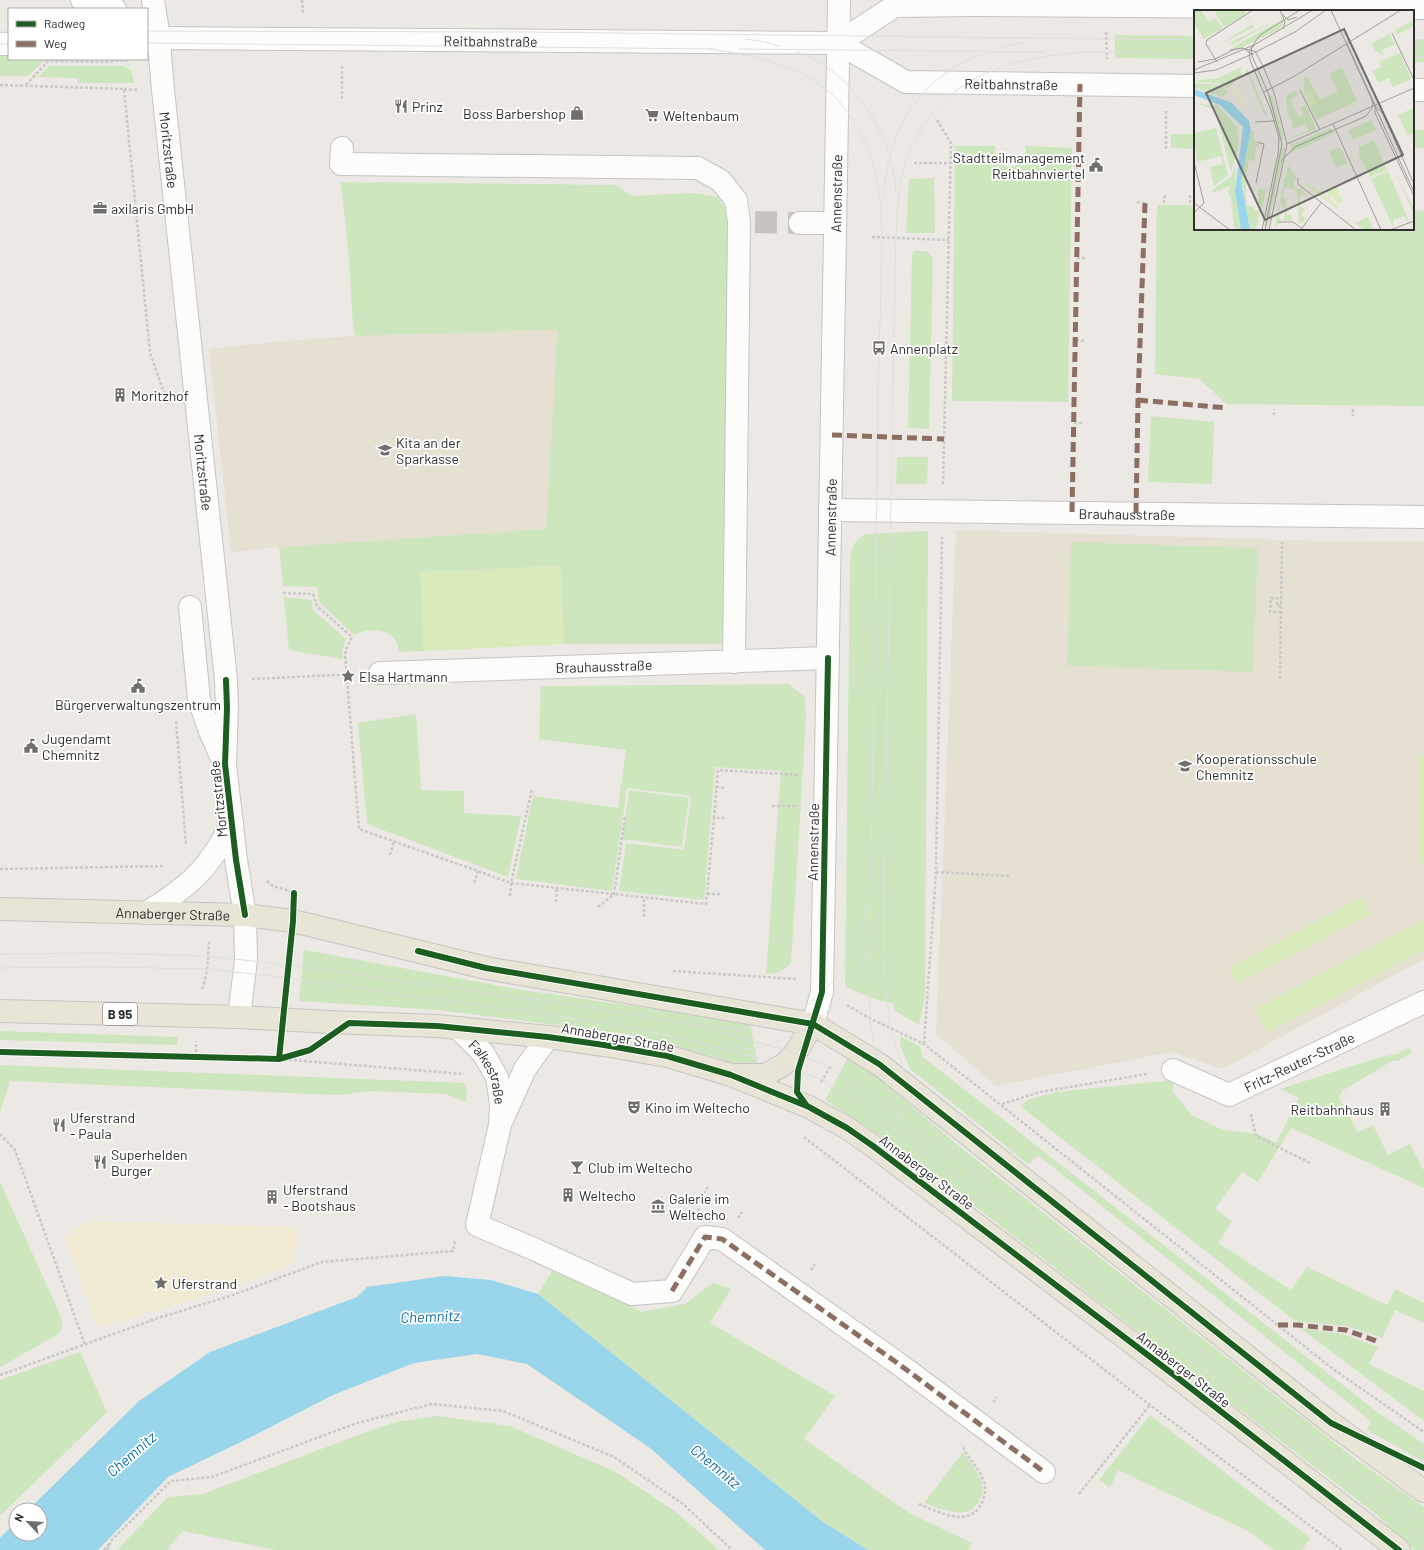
<svg xmlns="http://www.w3.org/2000/svg" width="1424" height="1550" viewBox="0 0 1424 1550" font-family="Barlow,sans-serif">
<rect width="100%" height="100%" fill="#ece8e4"/>
<!-- education -->
<path fill="#e6e0d3" d="M557,330L546,529L279,547L231,552L209,349L274,342L355,336Z
M956,530L1319,541L1424,542V959L1222,1069L1171,1052L996,1086L936,1034Z"/>
<!-- green -->
<path fill="#cee6be" d="M1115,35L1195,36V59L1115,58Z
M1413,39H1424V62H1413Z
M0,49H9V59H46L28,76H0Z
M50,66H124L131,70L134,83H78L77,78L38,77Z
M1413,130H1424V148H1413Z
M1171,134H1195V149L1171,148Z
M955,146H996C988,172 1031,175 1025,146L1072,148L1068,402L952,401Z
M934,178L935,233H906L909,179Z
M341,182L616,185L632,196L693,193L717,197L731,216L727,644H564L560,566L421,572L424,651L399,652C399,629 369,626 354,635L319,602L317,587L283,586L279,547L546,529L557,330L355,336L353,325L349,260Z
M1157,205H1195V229H1413V210L1424,211V406L1227,404L1199,379L1155,374Z
M914,251H927L933,258L929,429L908,428L912,255Z
M1151,416L1214,422L1212,484L1148,482Z
M897,457H928L927,484H896Z
M928,531L925,995L919,1025L895,1011L893,1003C876,1002 860,993 845,986L850,559C852,545 854,542 865,534Z
M1071,542L1258,548L1253,672L1067,666Z
M284,597L312,600L313,610L346,639L342,651L343,659L289,650Z
M789,684L805,697L806,718L791,963C783,971 778,974 766,974L781,771L715,767L704,900L619,891L626,843L684,850L691,796L627,788L612,891L516,879L533,796L618,808L626,750L539,739L541,686Z
M416,714L421,790L464,791V813L521,816L508,877L367,824L358,723Z
M629,790L689,798L682,847L622,839Z
M304,950L523,990L750,1023L757,1060L756,1065L748,1068L701,1053L626,1034L439,1010L299,1001Z
M0,1031L178,1037L177,1045L0,1040Z
M900,1036L920,1046L923,1057L1376,1411L1424,1444V1462L1367,1430L1371,1421L1039,1156L1028,1164L910,1069L901,1047Z
M1409,1047L1412,1053L1397,1061H1392L1342,1091L1339,1098L1358,1132L1373,1125L1388,1155L1410,1144L1424,1171V1188L1291,1128L1258,1182L1242,1172L1215,1209L1232,1221L1218,1243L1291,1290L1307,1267L1387,1305L1395,1289L1424,1303V1323L1395,1310L1382,1338L1346,1326L1295,1321L1020,1106L1029,1099L1056,1092L1174,1080L1172,1091L1192,1115L1223,1130L1258,1134L1276,1143L1299,1098L1280,1089L1380,1057L1397,1054Z
M849,1056L866,1068L964,1150L1350,1455L1424,1507V1550H1414L1377,1515L895,1145L825,1100Z
M0,1065L464,1083L467,1091L466,1102L446,1094L369,1091L339,1095L10,1081L0,1112Z
M0,1182L58,1310C62,1321 66,1325 57,1335L0,1367Z
M554,1268L598,1286L641,1312L685,1304L713,1283L731,1289L710,1323L835,1396L804,1439L909,1513L972,1543L968,1550H868L823,1522L538,1294Z
M1300,1328L1343,1334L1378,1347L1369,1364L1424,1391V1421Z
M80,1352L107,1412L0,1516V1380Z
M1150,1415L1310,1538L1302,1550H1275L1248,1531L1118,1470L1110,1488L1099,1480Z
M437,1416L510,1426L616,1472L676,1512L719,1550H275L182,1531L167,1550H117L168,1497L203,1494L366,1432L396,1422Z
M963,1452C969,1461 979,1472 982,1483C984,1490 982,1495 979,1501C968,1522 940,1508 924,1503Z"/>
<!-- sand -->
<path fill="#f0ead3" d="M87,1221L299,1227L293,1264L188,1302L97,1327L65,1237Z"/>
<!-- pitch -->
<path fill="#d9eabb" d="M561,566L564,644L424,651L420,572Z
M1420,756H1424V863H1420Z
M1362,897L1371,914L1237,984L1229,968Z
M1424,919V950L1267,1033L1255,1009Z"/>
<!-- water -->
<path fill="#99d6ec" d="M444,1276L491,1280L538,1294L823,1522L868,1550H765L650,1448L527,1364L477,1354L414,1363L333,1395L247,1439L168,1477L98,1550H0V1538L16,1522V1534H40V1510H28L139,1401L210,1352L357,1297L367,1287Z"/>
<g fill="none" stroke-linecap="round" stroke-linejoin="round">
<!-- minor-tunnel -->
<path stroke="#c6c3c0" stroke-width="22" stroke-dasharray="22 11" stroke-linecap="butt" d="M755,222L800,223"/>
<defs>
<g id="minor">
<path d="M82,0L99,3L115,9"/>
<path id="s1" d="M153,0L158,31L163,90L226,680L227,708L225,764L236,860L245,915L246,960L239,1017"/>
<path id="s2" d="M147,41L159,38L838,43L906,82L1195,86"/>
<path d="M838,43L895,6L976,5L1424,8"/>
<path d="M0,44H9"/>
<path d="M1413,90H1424"/>
<path d="M342,148L341,164L698,168L721,181L736,200L739,222L734,662"/>
<path d="M800,223H835"/>
<path id="s3" d="M830,510L1424,517"/>
<path d="M190,607L199,699L209,729L222,759"/>
<path id="s4" d="M380,673L828,658"/>
<path d="M146,913C190,886 209,869 232,823"/>
<path id="s5" d="M813,1024L822,992L839,0"/>
<path id="s6" d="M458,1028L483,1053L497,1077L501,1104L500,1125L477,1225L536,1250L632,1294L672,1291L705,1237L722,1239L896,1362L1044,1472"/>
<path id="s7" d="M1173,1070L1229,1095L1424,1002"/>
<path d="M502,1120L525,1069L548,1037"/>
</g>
<g id="major">
<path id="s8" d="M0,909L245,915L293,921L486,968L813,1024L879,1064L1331,1423L1424,1491"/>
<path d="M0,1011L239,1017L329,1022L437,1026L548,1037L604,1045L667,1056L731,1075L809,1107L847,1128L873,1146L1174,1375L1399,1550"/>
<path d="M738,1075H765L783,1065L795,1054L813,1024"/>
</g>
</defs>
<!-- minor casing -->
<use href="#minor" stroke="#c5c4c5" stroke-width="24"/>
<!-- major casing -->
<use href="#major" stroke="#c6c5c4" stroke-width="24"/>
<!-- path -->
<path stroke="#c9c9c8" stroke-width="2.5" stroke-dasharray="3 2" stroke-linecap="butt" d="M302,0L303,13
M1106,32L1107,59
M0,85L124,89L150,353L168,404
M26,85L48,61L104,62L129,60
M124,89L137,90
M342,99V66
M937,120L951,143L943,486
M1166,149V111
M914,163H951
M1137,202L1145,203
M1164,203L1165,194
M1190,203V195
M872,237L949,240
M1077,258H1086
M1076,340L1085,341
M1353,409V416
M1274,415V409
M1074,423H1083
M283,593L313,594L317,606L352,637L346,649L345,654L359,829L511,883L706,904L714,818H724
M1281,612H1270L1271,598H1277V606H1281
M252,679L355,674
M1280,679L1282,542
M176,721L186,845
M716,787L726,788
M772,806H798
M714,818L718,770L799,775
M390,855L394,841
M0,869L165,866
M936,872L1010,876
M267,881L273,886L293,892
M474,883L478,871
M707,894H720
M510,896L511,883L532,789
M556,902L557,888
M598,907L614,894L625,816
M644,917V898
M673,971L796,979
M202,989C208,974 208,957 209,941
M847,1005L871,1019L924,1044L1333,1369L1424,1432
M924,1044L936,872L942,537
M196,1057V1041
M279,1059L464,1074
M821,1082L831,1066
M1002,1104L1040,1092L1147,1074
M1251,1114L1256,1136L1310,1163
M0,1134L15,1150L85,1345
M804,1137L1150,1405L1342,1550
M699,1211L697,1203L708,1187
M738,1218L742,1212
M811,1270L815,1264
M0,1375L158,1318L230,1296L322,1262L453,1251L455,1241
M993,1402L997,1397
M1079,1494L1150,1405
M919,1504C939,1512 968,1529 982,1503C985,1495 987,1486 983,1479C978,1467 967,1457 962,1445
M104,1550L109,1544
M107,1550L111,1541L171,1481L212,1477L357,1423L432,1404L503,1411L614,1457L683,1504L732,1550"/>
<!-- minor -->
<use href="#minor" stroke="#fcfcfb" stroke-width="22"/>
<!-- major -->
<use href="#major" stroke="#e8e4d6" stroke-width="22"/>
<!-- tram -->
<path stroke="#dfdfe1" stroke-width="1" d="M147,31L527,32L1195,40
M0,32H9
M746,39L766,42L779,46
M147,43L713,49
M1413,43H1424
M0,44H9
M998,48L1025,42
M709,49C771,57 829,72 860,132C886,180 882,236 881,289C880,321 879,352 878,384C877,525 874,665 872,805C871,872 867,940 870,1007C871,1016 870,1026 872,1035C878,1073 900,1124 928,1151
M739,49L1045,52
M796,52C844,67 878,114 891,161C894,171 895,182 896,192
M1087,52L1195,54
M1413,57H1424
M884,197C886,147 906,99 949,71C960,63 972,58 985,53
M873,936L879,916L880,909
M0,954L103,953L208,956L288,965L616,1011L689,1025L740,1030L785,1019L806,1007L822,992L834,980L850,956L861,931L867,905
M0,968L101,967L207,969L287,978L620,1025L701,1043L783,1065L822,1080L854,1098L1424,1540
M714,1031C753,1042 795,1049 831,1069C857,1084 880,1102 904,1120
M731,1047C736,1047 741,1048 746,1049C756,1049 767,1045 776,1042C821,1026 850,995 867,951
M915,1129L953,1158
M971,1173L1424,1522
M976,1176L937,1136L912,1092L895,1045L890,1027L883,962L894,330C895,291 895,253 897,214C899,196 900,175 907,158C909,151 913,145 916,139C951,71 1022,55 1092,52
M1281,1418L1315,1449"/>
<!-- quiet -->
<path stroke="#8d6e63" stroke-width="5" stroke-dasharray="10 5" stroke-linecap="butt" d="M1138,400L1227,408
M832,435L944,439
M1072,512L1080,84
M1136,513L1138,400L1145,203
M672,1291L705,1237L722,1239L896,1362L1044,1472
M1278,1325H1297L1346,1330L1379,1342"/>
<defs>
<path id="cycleway" d="M226,680L227,708L225,764L236,860L245,915
M418,951L486,968L813,1024L879,1064L1331,1423L1424,1468
M0,1052L279,1059L310,1050L349,1023L437,1026L548,1037L604,1045L667,1056L731,1075L809,1107L847,1128L873,1146L1174,1375L1399,1550
M279,1059L293,921L294,893
M807,1106L797,1092L798,1071L822,992L828,658"/>
</defs>
<!-- cycleway casing -->
<use href="#cycleway" stroke="#fff" stroke-width="8"/>
<!-- cycleway -->
<use href="#cycleway" stroke="#1b5e20" stroke-width="6"/>
</g>
<!-- icons -->
<defs>
<symbol id="restaurant-bare" viewBox="-9 -9 18 18"><path d="M-5-6h1v4h1v-4h1v4h1v-4h1v5L-1.5 .5V6h-2V.5L-5-1ZM5-6V6H3V1.5H1.5Q1.5-4 5-6Z" fill="#706f6e" stroke="#fff" stroke-width="2.5" paint-order="stroke"/></symbol>
<symbol id="shop-bare" viewBox="-9 -9 18 18"><path d="M-5-2.5h2.3a2.7 3.5 0 0 1 5.4 0H5L5.5 6h-11ZM-1.5-2.5h3a1.5 2.3 0 0 0-3 0Z" fill="#706f6e" stroke="#fff" stroke-width="2.5" paint-order="stroke"/></symbol>
<symbol id="supermarket-bare" viewBox="-9 -9 18 18"><path d="M-6-5.5h2.5l.6 2H6L4.5 2H-2.5L-4.4-4H-6ZM-1.5 3.2a1.3 1.3 0 1 0 .1 0ZM3 3.2a1.3 1.3 0 1 0 .1 0Z" fill="#706f6e" stroke="#fff" stroke-width="2.5" paint-order="stroke"/></symbol>
<symbol id="civic-bare" viewBox="-9 -9 18 18"><path d="M-.6-6.5H3V-4.5H.6V-3L4-1V1h2V6H-6V1h2V-1L-.6-3ZM-1.2 2.5V6h2.4V2.5Z" fill="#706f6e" stroke="#fff" stroke-width="2.5" paint-order="stroke"/></symbol>
<symbol id="office-bare" viewBox="-9 -9 18 18"><path d="M-6-3h4V-5.5h4V-3h4V5H-6ZM-1-4.5V-3h2v-1.5ZM-6 0V1H6V0Z" fill="#706f6e" stroke="#fff" stroke-width="2.5" paint-order="stroke"/></symbol>
<symbol id="bus-bare" viewBox="-9 -9 18 18"><path d="M-5-6H5V4H4V6H2V4H-2V6H-4V4H-5ZM-3.5-4V0h7V-4ZM-3.5 1.2v1.5H-2V1.2ZM2 1.2v1.5H3.5V1.2Z" fill="#706f6e" stroke="#fff" stroke-width="2.5" paint-order="stroke"/></symbol>
<symbol id="building-bare" viewBox="-9 -9 18 18"><path d="M-4-6H4V6H1V3H-1V6H-4ZM-2.5-4.3h1.7v1.8h-1.7ZM.8-4.3h1.7v1.8H.8ZM-2.5-1h1.7V.8h-1.7ZM.8-1h1.7V.8H.8Z" fill="#706f6e" stroke="#fff" stroke-width="2.5" paint-order="stroke"/></symbol>
<symbol id="school-bare" viewBox="-9 -9 18 18"><path d="M0-5L7-2L0 1L-7-2ZM-4 1L0 2.5L4 1V4Q0 6-4 4Z" fill="#706f6e" stroke="#fff" stroke-width="2.5" paint-order="stroke"/></symbol>
<symbol id="sight-bare" viewBox="-9 -9 18 18"><path d="M0-6L1.8-2.2L6-1.7L2.9 1.2L3.7 5.4L0 3.3L-3.7 5.4L-2.9 1.2L-6-1.7L-1.8-2.2Z" fill="#706f6e" stroke="#fff" stroke-width="2.5" paint-order="stroke"/></symbol>
<symbol id="theatre-bare" viewBox="-9 -9 18 18"><path d="M-5-5.5Q0-4 5-5.5V0Q5 5 0 6Q-5 5-5 0ZM-3.3-2.5H-1v1.5H-3.3ZM1-2.5H3.3v1.5H1ZM-2.8 1Q0 5.5 2.8 1Z" fill="#706f6e" stroke="#fff" stroke-width="2.5" paint-order="stroke"/></symbol>
<symbol id="bar-bare" viewBox="-9 -9 18 18"><path d="M-6-5H6L.8 .8V4.5H3.5V6h-7V4.5H-.8V.8Z" fill="#706f6e" stroke="#fff" stroke-width="2.5" paint-order="stroke"/></symbol>
<symbol id="museum-bare" viewBox="-9 -9 18 18"><path d="M0-6L6-3V-2H-6V-3ZM-5-1h2V3h-2ZM-1-1h2V3h-2ZM3-1h2V3H3ZM-6 4H6V6H-6Z" fill="#706f6e" stroke="#fff" stroke-width="2.5" paint-order="stroke"/></symbol>
</defs>
<g fill-rule="evenodd">
<use href="#restaurant-bare" x="391" y="96" width="20" height="20"/>
<use href="#shop-bare" x="567" y="103" width="20" height="20"/>
<use href="#supermarket-bare" x="642" y="105" width="20" height="20"/>
<use href="#civic-bare" x="1086" y="155" width="20" height="20"/>
<use href="#office-bare" x="90" y="198" width="20" height="20"/>
<use href="#bus-bare" x="869" y="338" width="20" height="20"/>
<use href="#building-bare" x="110" y="385" width="20" height="20"/>
<use href="#school-bare" x="375" y="440" width="20" height="20"/>
<use href="#sight-bare" x="338" y="666" width="20" height="20"/>
<use href="#civic-bare" x="128" y="676" width="20" height="20"/>
<use href="#civic-bare" x="21" y="736" width="20" height="20"/>
<use href="#school-bare" x="1175" y="756" width="20" height="20"/>
<use href="#theatre-bare" x="624" y="1097" width="20" height="20"/>
<use href="#building-bare" x="1375" y="1099" width="20" height="20"/>
<use href="#restaurant-bare" x="49" y="1115" width="20" height="20"/>
<use href="#restaurant-bare" x="90" y="1152" width="20" height="20"/>
<use href="#bar-bare" x="567" y="1157" width="20" height="20"/>
<use href="#building-bare" x="558" y="1185" width="20" height="20"/>
<use href="#building-bare" x="262" y="1187" width="20" height="20"/>
<use href="#museum-bare" x="648" y="1196" width="20" height="20"/>
<use href="#sight-bare" x="151" y="1273" width="20" height="20"/>
</g>
<g text-anchor="middle" dominant-baseline="central" stroke-width="3.5" stroke-linejoin="round" paint-order="stroke">
<!-- shield labels -->
<rect fill="#fff" stroke="#6d6d6d" stroke-width="1" x="103" y="1003" width="34" height="22" rx="3"/>
<g font-size="13" font-weight="bold" fill="#2e2e2e">
<text x="120" y="1014">B 95</text>
</g>
<!-- street labels -->
<g font-size="14" fill="#2e2e2e" stroke="#fff">
<text stroke="none"><textPath href="#s2" startOffset="344">Reitbahnstraße</textPath></text>
<text stroke="none"><textPath href="#s2" startOffset="875">Reitbahnstraße</textPath></text>
<text stroke="none"><textPath href="#s1" startOffset="151">Moritzstraße</textPath></text>
<text stroke="none"><textPath href="#s5" startOffset="832">Annenstraße</textPath></text>
<text stroke="none"><textPath href="#s1" startOffset="475">Moritzstraße</textPath></text>
<text stroke="none"><textPath href="#s3" startOffset="297">Brauhausstraße</textPath></text>
<text stroke="none"><textPath href="#s5" startOffset="508">Annenstraße</textPath></text>
<text stroke="none"><textPath href="#s4" startOffset="224">Brauhausstraße</textPath></text>
<text transform="translate(218 799) rotate(-96)">Moritzstraße</text>
<text transform="translate(813 842) rotate(-89)">Annenstraße</text>
<text stroke="none"><textPath href="#s8" startOffset="173">Annaberger Straße</textPath></text>
<text transform="translate(618 1037) rotate(10)">Annaberger Straße</text>
<text stroke="none"><textPath href="#s7" startOffset="139">Fritz-Reuter-Straße</textPath></text>
<text stroke="none"><textPath href="#s6" startOffset="55">Falkestraße</textPath></text>
<text transform="translate(927 1172) rotate(37)">Annaberger Straße</text>
<text transform="translate(1184 1369) rotate(38)">Annaberger Straße</text>
</g>
<!-- poi labels -->
<g font-size="14" fill="#2e2e2e" stroke="#fff" text-anchor="start">
<text x="412" y="106">Prinz</text>
<text x="566" y="113" text-anchor="end">Boss Barbershop</text>
<text x="663" y="115">Weltenbaum</text>
<text x="1085" y="157" text-anchor="end">Stadtteilmanagement<tspan x="1085" dy="16">Reitbahnviertel</tspan></text>
<text x="111" y="208">axilaris GmbH</text>
<text x="890" y="348">Annenplatz</text>
<text x="131" y="395">Moritzhof</text>
<text x="396" y="442">Kita an der<tspan x="396" dy="16">Sparkasse</tspan></text>
<text x="359" y="676">Elsa Hartmann</text>
<text x="138" y="704" text-anchor="middle">Bürgerverwaltungszentrum</text>
<text x="42" y="738">Jugendamt<tspan x="42" dy="16">Chemnitz</tspan></text>
<text x="1196" y="758">Kooperationsschule<tspan x="1196" dy="16">Chemnitz</tspan></text>
<text x="645" y="1107">Kino im Weltecho</text>
<text x="1374" y="1109" text-anchor="end">Reitbahnhaus</text>
<text x="70" y="1117">Uferstrand<tspan x="70" dy="16">- Paula</tspan></text>
<text x="111" y="1154">Superhelden<tspan x="111" dy="16">Burger</tspan></text>
<text x="588" y="1167">Club im Weltecho</text>
<text x="283" y="1189">Uferstrand<tspan x="283" dy="16">- Bootshaus</tspan></text>
<text x="579" y="1195">Weltecho</text>
<text x="669" y="1198">Galerie im<tspan x="669" dy="16">Weltecho</tspan></text>
<text x="172" y="1283">Uferstrand</text>
</g>
<!-- water labels -->
<g font-size="15" font-style="italic" fill="#0d6fa3" stroke="#fff">
<text transform="translate(430 1316) rotate(-2)">Chemnitz</text>
<text transform="translate(131 1454) rotate(-41)">Chemnitz</text>
<text transform="translate(716 1466) rotate(40)">Chemnitz</text>
</g>
</g>
<!-- overview -->
<g transform="translate(1194 10)">
<rect width="220" height="220" fill="#ece8e4"/>
<path d="M0,0H7L15,12L21,8L29,18L10,29L0,13ZM20,0H50L52,4L30,17ZM56,7L60,17L19,38L59,14L56,9H51ZM84,9L38,35L37,32ZM89,9V15L85,19L41,41L39,37ZM220,10V16L203,25L201,20ZM195,24L201,34L188,40L190,46L181,41L177,34ZM206,43L217,69L199,77L195,68L184,73L178,61L187,57L184,52ZM47,57V65L34,79L27,74L0,71L24,68ZM148,57L163,91L123,110L116,96L123,92L110,83V68L113,66L126,89L144,82L135,64ZM53,58L73,105L71,106L54,65H50ZM0,73L27,75L33,82L29,87L1,78ZM101,81L104,85L97,89L99,99L93,100L92,86ZM78,85L90,128L87,130L74,87ZM0,93L24,96L42,116L45,135L37,162L21,99ZM112,95L122,119L96,129L114,120L112,114L99,119L97,111L101,109L96,110L93,101L101,99L104,107L109,106L107,97ZM220,98V123L214,126L204,105ZM177,110L182,120L159,130L154,120ZM22,118L34,165L20,176L16,157L29,154L27,146L3,152L0,123ZM136,118L141,123L97,143V135ZM57,120L60,121V130L66,137H62L61,151L55,150L52,170V195L60,197L61,193L60,200H67L62,220H56L47,171ZM180,130L193,160L176,167L165,145V137ZM146,137L154,153L142,158L135,141ZM86,138H91L74,216H70ZM42,155L41,181L47,220L40,217L37,188L34,182L36,176L19,183L17,181L37,166ZM94,155L103,168L100,171L101,180L106,178L115,188L108,184L105,190V195L111,199L107,205L112,209L108,213L105,212L103,181L93,177L90,179L89,187L92,188L93,205H98V210L90,211L91,198L88,197L86,190L85,208L87,209L80,218L86,190ZM194,161L215,211L213,212L211,206L199,210V217L177,169ZM202,164L220,199V204L218,200ZM64,178L72,180L68,199H65ZM174,207L180,220H170L161,213Z" fill="#cee6be"/>
<path d="M43,76L45,77L53,96L50,97L36,82Z" fill="#f0ead3"/>
<path d="M117,80L123,92L116,96L110,83ZM112,172L145,197L143,199L111,174ZM142,177L149,192L143,194L139,186L135,188L132,181Z" fill="#d9eabb"/>
<path d="M0,79L38,93L55,111L57,120L47,171L56,220H47L41,181L49,117L26,95L0,85Z" fill="#99d6ec"/>
<path fill="none" stroke="#a09e9b" stroke-width="1" d="M86,0L91,12L89,19M137,0L220,182M89,5L94,10L103,7M198,23L220,70M153,34L181,95V103L220,186M60,35L55,42L56,50L77,100L85,128L84,144L68,220M51,39L61,41L69,56L80,83L93,134L75,220M36,40L49,38L59,45M4,52L21,49L41,39M23,52L12,34L13,30L59,0M0,60L60,35L119,0M0,63L22,60L56,45L101,22L132,0M106,80L126,120M70,82L99,67L207,0M181,95L189,104L220,174M61,112L81,111M139,114L187,220M93,134L220,78M87,151L101,137L172,106L178,98L179,91M0,152L10,193L0,203M104,168V174L162,220M62,173L70,134L63,132M0,193L36,220M84,212H99L110,220M108,218L127,193M71,220L88,134L75,85L58,46L57,38L66,25L106,0M196,220L220,211"/>
<path fill="#706f6e" fill-opacity="0.15" stroke="#706f6e" stroke-width="2" d="M150,19L209,145L71,210L12,83Z"/>
<rect width="220" height="220" fill="none" stroke="#2e2e2e" stroke-width="2"/>
</g>
<!-- legend -->
<rect x="8" y="8" width="140" height="52" fill="#ffffff" stroke="#ababab"/>
<rect x="16" y="21" width="20" height="6" fill="#1b5e20" stroke="#ababab"/>
<text x="44" y="28" font-size="12" fill="#2e2e2e">Radweg</text>
<rect x="16" y="41" width="20" height="6" fill="#8d6e63" stroke="#ababab"/>
<text x="44" y="48" font-size="12" fill="#2e2e2e">Weg</text>
<!-- north arrow -->
<g transform="translate(28 1522) rotate(295)"><circle r="19" fill="#ffffff" stroke="#ababab"/>
<path d="M0-3L7 15L0 10L-7 15Z" fill="#706f6e"/>
<text y="-6" font-size="11" font-weight="bold" text-anchor="middle" fill="#2e2e2e">N</text>
</g>
</svg>
